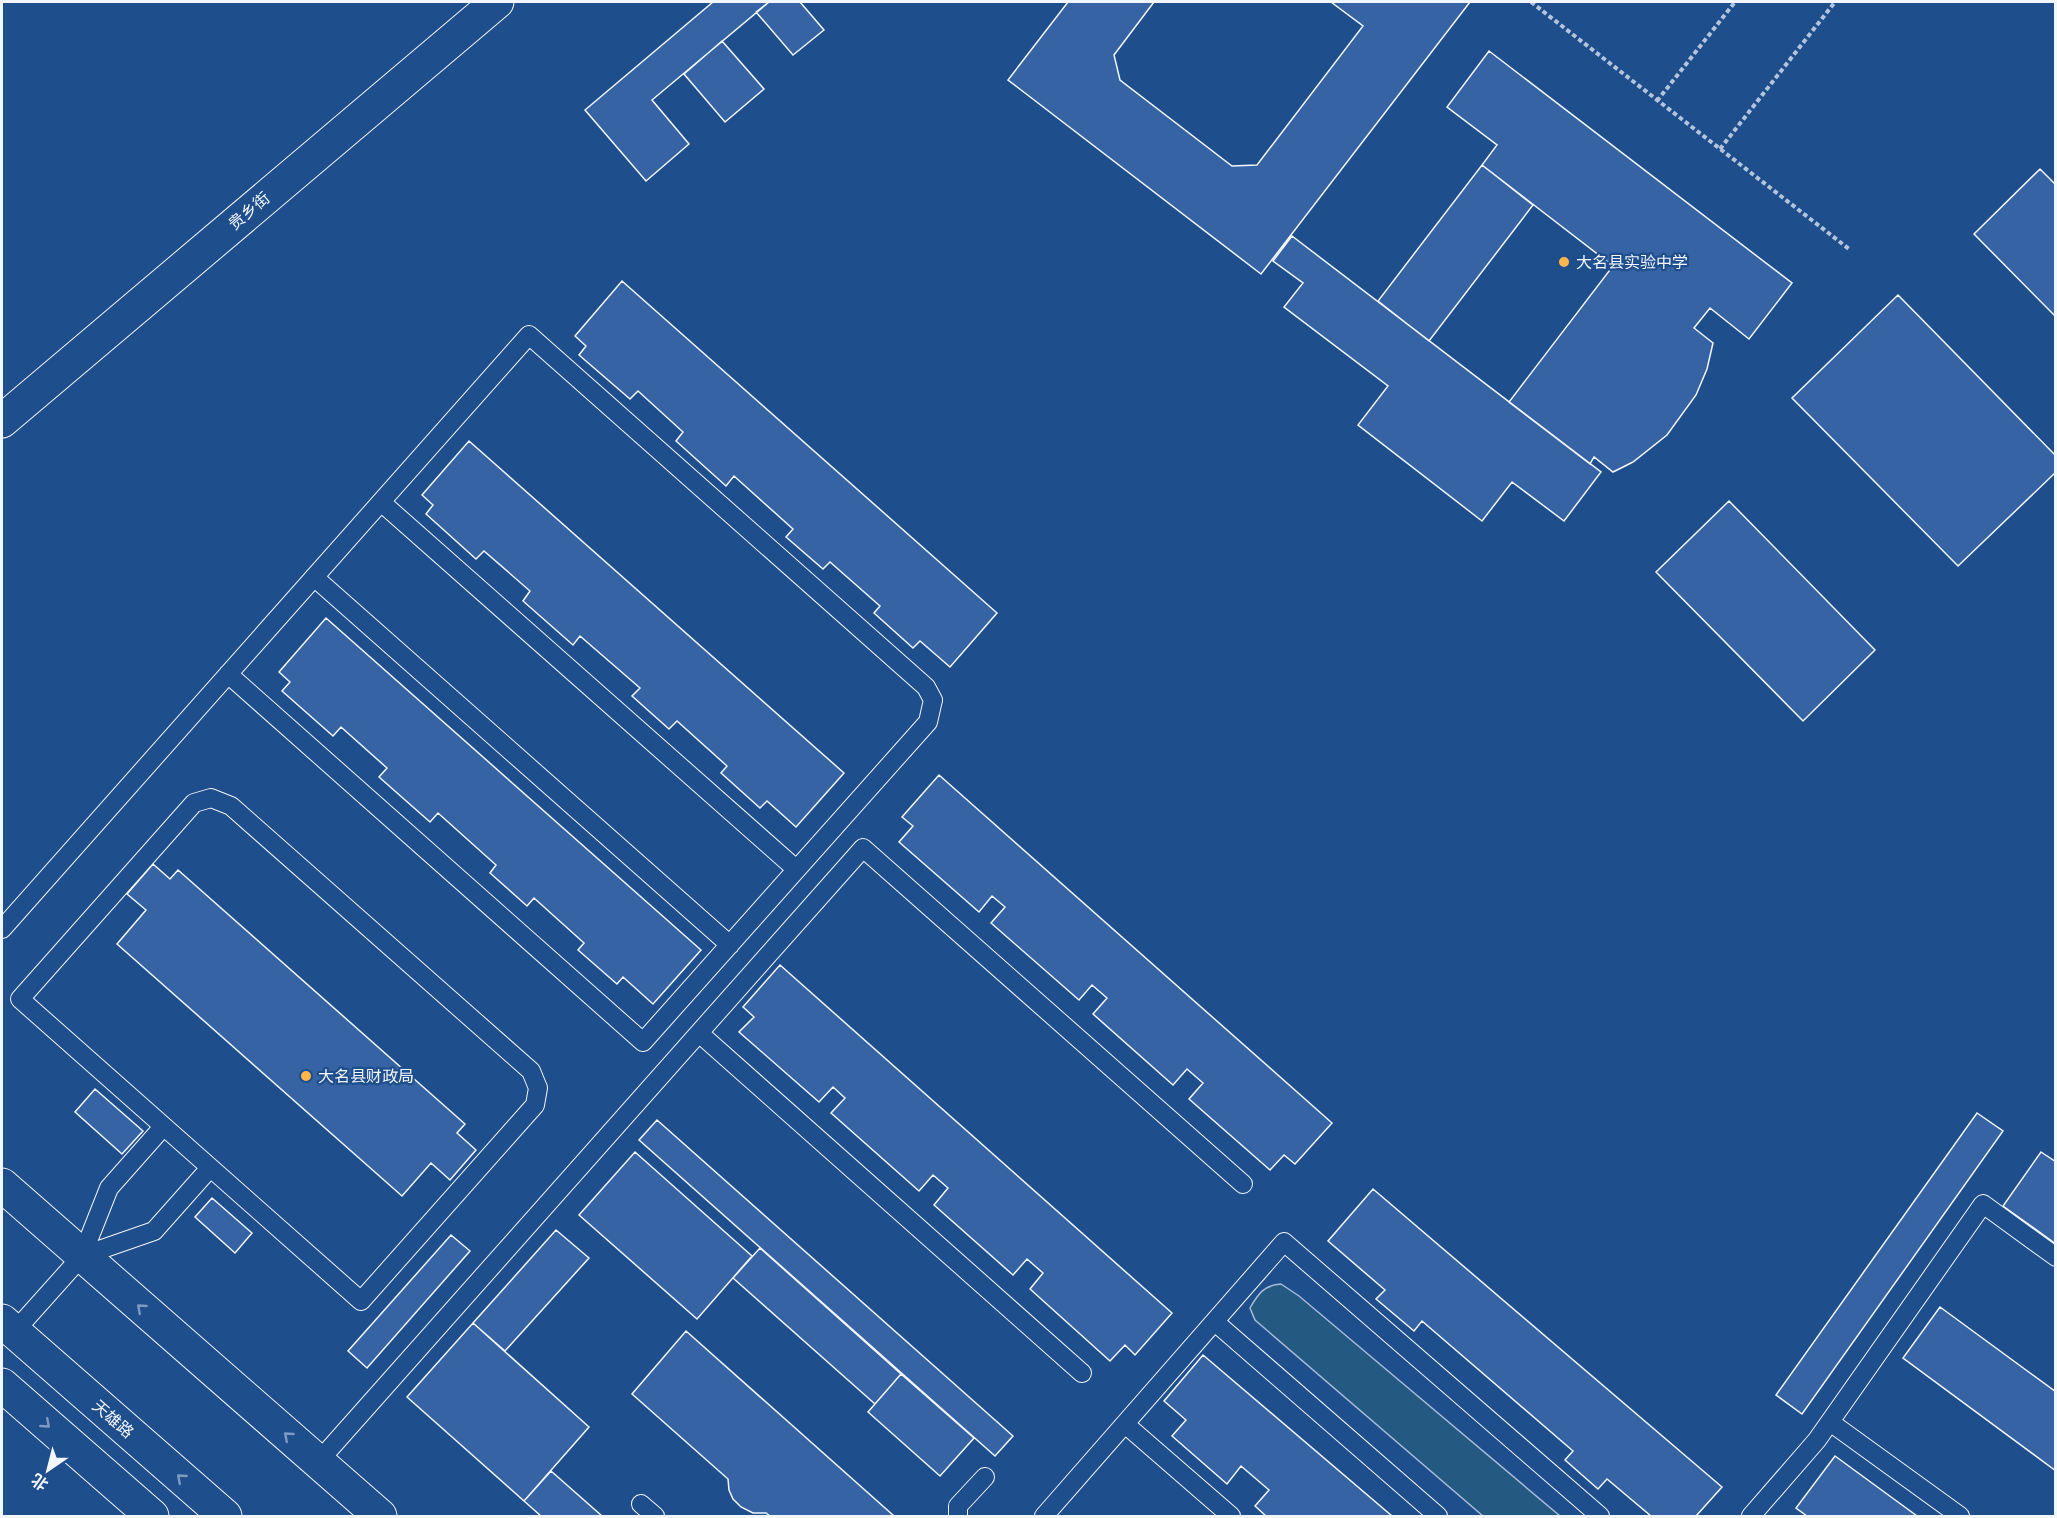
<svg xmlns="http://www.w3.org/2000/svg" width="2057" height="1518" viewBox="0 0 2057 1518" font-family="Figtree,'Noto Sans SC',sans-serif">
<rect width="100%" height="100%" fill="#1f4e8c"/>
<!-- green -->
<path fill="#245a82" stroke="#a8bbd7" stroke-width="1.5" d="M1281,1284L1299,1296L1560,1516H1483L1255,1320L1250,1308C1258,1294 1264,1285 1281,1284Z"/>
<!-- building -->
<path fill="#3563a3" stroke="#f2f6ff" stroke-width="1.5" d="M713,2H769L652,100L689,144L646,181L585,110Z
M769,2H800L824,30L793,55L756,12Z
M1068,2H1154L1114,55L1120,80L1232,166L1257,165L1363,26L1331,2H1470L1261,274L1008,80Z
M722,41L764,89L725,122L684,74Z
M1489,51L1792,283L1749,339L1710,308L1694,328L1713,343L1707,369L1696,395L1667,435L1633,462L1613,472L1594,457L1590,464L1509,402L1613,266L1482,165L1497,145L1447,107Z
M1482,165L1533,205L1429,341L1378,301Z
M2040,169L2056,185V317L1974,234Z
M1292,236L1601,472L1564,521L1512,482L1482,521L1358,425L1388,386L1284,307L1303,283L1273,261Z
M622,281L997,613L950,667L920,641L913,648L874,613L880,606L830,562L823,569L786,537L793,529L734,476L726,486L676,441L683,432L638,391L630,399L579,355L586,346L575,336Z
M1898,295L2056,456V472L1958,566L1792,398Z
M469,441L844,773L796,827L767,801L760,808L721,773L727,766L677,721L669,729L632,696L640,688L580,636L573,645L523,601L530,591L484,551L476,559L426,514L433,505L422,495Z
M1729,501L1875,650L1803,721L1656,572Z
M326,618L701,950L653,1004L623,977L617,984L578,950L584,943L534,898L527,906L490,873L496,865L438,813L430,822L379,777L387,768L341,727L333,736L282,691L290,682L279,672Z
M939,775L1332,1123L1295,1164L1284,1155L1270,1170L1189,1099L1203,1083L1187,1069L1173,1085L1093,1014L1107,998L1092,985L1079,1000L991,923L1005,907L992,896L979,912L899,842L913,826L902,817Z
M153,864L170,879L178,870L465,1124L457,1133L476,1150L450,1180L431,1163L402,1196L117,944L146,910L127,894Z
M780,965L1172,1313L1135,1355L1125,1345L1110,1361L1030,1289L1043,1273L1027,1259L1013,1275L934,1205L948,1188L933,1175L919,1191L831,1113L845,1098L833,1087L819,1102L739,1032L754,1017L743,1007Z
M95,1089L143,1131L122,1154L75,1112Z
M1977,1113L2003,1131L1802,1414L1776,1395Z
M657,1120L1013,1436L995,1456L639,1140Z
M635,1152L752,1256L697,1319L579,1215Z
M2041,1152L2056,1162V1244L2003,1206Z
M1373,1189L1722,1487L1696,1516H1651L1607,1479L1598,1489L1565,1460L1573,1451L1422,1321L1414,1331L1376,1299L1385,1290L1328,1241Z
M212,1198L252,1233L235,1253L195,1217Z
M556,1230L589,1258L505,1351L473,1323Z
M451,1235L470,1251L367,1368L348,1351Z
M760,1248L901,1374L875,1404L733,1278Z
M1940,1307L2056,1392V1471L1903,1358Z
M473,1323L589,1427L524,1501L407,1397Z
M686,1331L894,1516H770L766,1513H753L741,1507L733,1499L729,1490L728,1479L632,1394Z
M1203,1355L1392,1516H1266L1255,1506L1269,1490L1241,1466L1227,1484L1172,1436L1186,1420L1164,1401Z
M901,1374L974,1438L940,1476L868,1412Z
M1835,1456L1917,1516H1807L1796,1508Z
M551,1471L602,1516H541L524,1501Z"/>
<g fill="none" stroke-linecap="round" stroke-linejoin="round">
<defs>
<path id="lane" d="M381,502L796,869
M314,577L730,945
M211,798L231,806L531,1071L538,1088L535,1105L361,1301L20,999L194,803Z
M2,929C177,731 354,533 529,335L926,687L933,700L928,722L643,1042L228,674
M699,1033L1082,1373
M82,1256L154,1231L210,1168
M1215,1322L1438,1516
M14,1332L82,1256L109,1188L163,1127
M1830,1422L1960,1516
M1125,1424L1231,1516
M318,1462L863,848L1243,1184
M641,1504L655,1516
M958,1516V1506L985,1477
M1044,1516L1284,1242L1600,1516
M1751,1516L1817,1440L1983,1204L2056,1257"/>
<path id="street" d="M2,1185L380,1516"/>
<path id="secondary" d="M2,421L497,2"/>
<path id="primary" d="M2,1321L225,1516
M2,1385L152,1516"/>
</defs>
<!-- lane casing -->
<use href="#lane" stroke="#f2f6ff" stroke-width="20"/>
<!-- street casing -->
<use href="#street" stroke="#f2f6ff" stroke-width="35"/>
<!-- secondary casing -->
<use href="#secondary" stroke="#f2f6ff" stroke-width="35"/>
<!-- primary casing -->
<use href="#primary" stroke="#f2f6ff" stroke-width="35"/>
<!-- path -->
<path stroke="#b3c4dc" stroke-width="4" stroke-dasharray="4.5 3" stroke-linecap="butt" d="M1531,2L1849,249
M1657,101L1735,2
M1720,149L1835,2"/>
<!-- lane -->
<use href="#lane" stroke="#1f4e8c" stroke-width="18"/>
<!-- street -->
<use href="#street" stroke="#1f4e8c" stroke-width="33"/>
<!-- secondary -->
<use href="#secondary" stroke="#1f4e8c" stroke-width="33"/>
<!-- primary -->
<use href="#primary" stroke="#1f4e8c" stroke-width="33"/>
</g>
<!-- one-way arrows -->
<defs><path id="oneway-chevron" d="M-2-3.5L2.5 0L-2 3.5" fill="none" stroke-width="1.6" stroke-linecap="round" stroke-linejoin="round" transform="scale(1.5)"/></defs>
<g stroke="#7e9ac0">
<use href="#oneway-chevron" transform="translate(141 1308) rotate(-139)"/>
<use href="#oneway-chevron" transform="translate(46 1424) rotate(41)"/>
<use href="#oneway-chevron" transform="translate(288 1436) rotate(-139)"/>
<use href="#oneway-chevron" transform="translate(181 1478) rotate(-139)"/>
</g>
<!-- markers -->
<g fill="#ffb74d" stroke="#1f4e8c" stroke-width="2">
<circle cx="1564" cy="262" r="6"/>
<circle cx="306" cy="1076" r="6"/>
</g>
<g text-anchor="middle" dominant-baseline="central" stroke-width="4.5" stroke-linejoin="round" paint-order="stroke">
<!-- street labels -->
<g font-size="16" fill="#f2f6ff" stroke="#1f4e8c">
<text transform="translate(249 211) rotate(-40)">贵乡街</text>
<text transform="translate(113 1419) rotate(41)">天雄路</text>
</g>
<!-- poi labels -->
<g font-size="16" fill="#f2f6ff" stroke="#1f4e8c" text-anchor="start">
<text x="1576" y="262">大名县实验中学</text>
<text x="318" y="1076">大名县财政局</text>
</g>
</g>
<!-- border -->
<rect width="2057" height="1518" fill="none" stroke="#f2f6ff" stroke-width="6"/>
<!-- north arrow -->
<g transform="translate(48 1470) rotate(215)" stroke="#1f4e8c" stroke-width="4.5" paint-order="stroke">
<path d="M0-4.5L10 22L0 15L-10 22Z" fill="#f2f6ff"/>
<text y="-9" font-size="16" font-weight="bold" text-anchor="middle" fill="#f2f6ff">北</text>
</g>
</svg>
